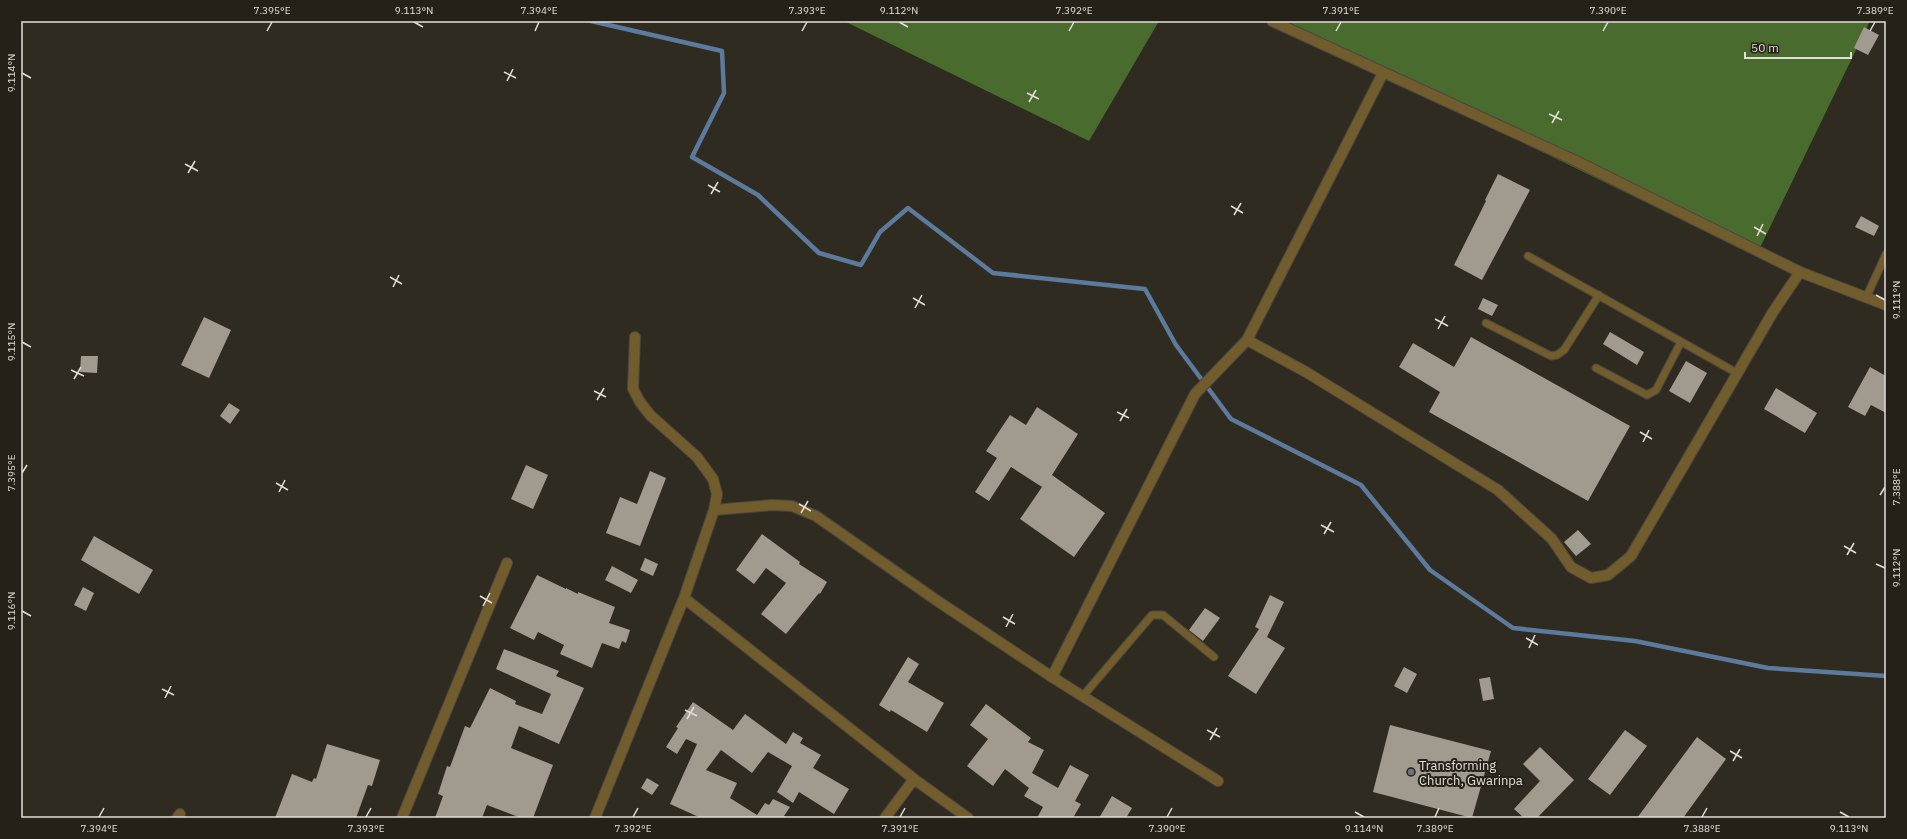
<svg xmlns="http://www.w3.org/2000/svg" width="1907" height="839" viewBox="0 0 1907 839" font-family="'IBM Plex Sans',sans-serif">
<rect width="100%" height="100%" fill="#302b21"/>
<!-- forest -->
<path fill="#4a6b2e" d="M844,21H1159L1089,141Z
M1274,21H1870L1756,256Z"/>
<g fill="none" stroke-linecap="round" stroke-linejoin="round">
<!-- stream -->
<path stroke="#5c7a9b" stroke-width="4.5" d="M591,21L722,51L724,93L692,157L758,195L819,253L861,265L880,232L908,208L993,273L1145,289L1176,345L1231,419L1361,485L1430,570L1513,628L1635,641L1768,668L1886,676"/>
</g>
<!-- building -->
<path fill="#a09a8f" d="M1864,27L1879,35L1868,55L1854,48Z
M1498,174L1530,190L1482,280L1454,265L1486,201L1485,200Z
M1861,216L1879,226L1874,236L1855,227Z
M1483,298L1498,305L1492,316L1478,309Z
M204,317L231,330L209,378L181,365Z
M1610,332L1644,352L1637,365L1603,344Z
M1471,337L1630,426L1588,501L1429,412L1440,392L1399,367L1413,343L1454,367Z
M81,356H98L97,373L80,372Z
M1686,361L1707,373L1690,403L1669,391Z
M1870,367L1886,376V413L1871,405L1865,416L1848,407Z
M1776,388L1817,413L1805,433L1764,409Z
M229,403L240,410L230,424L220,416Z
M1037,407L1078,434L1052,475L1105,513L1074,557L1020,519L1042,487L1011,467L989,501L975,492L997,458L986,451L1010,415L1026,425Z
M526,465L548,475L533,509L511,499Z
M650,471L666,478L640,546L606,533L620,497L637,504Z
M1578,530L1591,544L1576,556L1564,542Z
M762,534L800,562L799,564L827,582L820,594L819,593L786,634L761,614L786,583L766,568L754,584L736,570Z
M94,536L153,570L139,594L81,560Z
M645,558L658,564L653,576L640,570Z
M612,566L638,580L631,593L605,580Z
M537,575L566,589V588L578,594V592L615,607L609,623L630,630L626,643L622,641L619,649L602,643L592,668L560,654L564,645L538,632L534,640L510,628Z
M83,587L94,593L86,611L74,605Z
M1270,595L1284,602L1267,637L1285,648L1256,694L1228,676L1259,629L1255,627Z
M1205,608L1220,618L1203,641L1189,630Z
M504,649L559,671L556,676L584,688L559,744L519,726L511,748L553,765L533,818H521L487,805L482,818H435L443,796L438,794L447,766L450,767L465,726L470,728L490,688L516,701L515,704L542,714L551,694L496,669Z
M908,657L919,664L908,682L944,703L927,732L891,710L890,712L879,705Z
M1404,667L1417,674L1407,693L1394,686Z
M1490,677L1494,699L1483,701L1479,679Z
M693,702L733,730L745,714L786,744L793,732L803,738L800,743L821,755L813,768L849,789L834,814L799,792L793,803L777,792L792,766L768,752L752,773L721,750L706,770L737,783L730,798L757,815L765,803L769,805L773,799L790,807L784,816L786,818H701L670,804L697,744L686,739L677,754L666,747L678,728L676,727Z
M986,704L1031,738L1028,742L1044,750L1032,773L1058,788L1070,765L1089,775L1075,801L1081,804L1073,818H1037L1043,807L1024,796L1029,788L1005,769L993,786L967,766L988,739L970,725Z
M1390,725L1491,751L1472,818L1373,792Z
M1625,730L1647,746L1610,795L1588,779Z
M1697,737L1726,759L1683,818H1637Z
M327,744L380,760L372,786L368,785L356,818H275L292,774L312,782L314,778L316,779Z
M1540,747L1574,780L1537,818H1524L1514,809L1540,781L1523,764Z
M647,778L659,785L652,795L641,788Z
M1112,796L1132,808L1126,818H1099Z"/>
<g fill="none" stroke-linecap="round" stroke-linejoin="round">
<defs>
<path id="service" d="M1528,256L1737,373
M1866,298L1886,254
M1486,323L1551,356L1557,355L1564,350L1599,295
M1596,368L1647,395L1656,390L1681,342
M1083,696L1152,615H1163L1214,657"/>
<path id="minor" d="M1272,21L1576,161L1800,272
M1247,340L1383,73
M714,510L772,505L792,506L816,516L936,600L1052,677L1218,781
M684,598L914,779L968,818
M1052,677L1195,394L1247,340L1306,372L1498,490L1552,539L1571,567L1591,578L1608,575L1631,556L1773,312L1800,272L1886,305
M177,818L180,814
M402,818L507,563
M595,818L684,598L714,510L717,494L713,479L697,457L650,415L640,402L633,389L635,337
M885,818L914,779"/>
</defs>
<!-- service casing -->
<use href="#service" stroke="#4c483e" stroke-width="9"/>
<!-- minor casing -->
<use href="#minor" stroke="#4c483e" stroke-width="12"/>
<!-- service -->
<use href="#service" stroke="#715c2d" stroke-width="7"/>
<!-- minor -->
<use href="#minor" stroke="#715c2d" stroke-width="10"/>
</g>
<!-- ticks -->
<path fill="none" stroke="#e2dfd9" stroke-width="1.5" d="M414,22L423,27M899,22L908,27M267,31L272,22M535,31L539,22M802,31L807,22M1069,31L1074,22M1336,31L1341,22M1603,31L1608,22M1870,31L1875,22M504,72L516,78M22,73L31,78M507,81L513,69M1027,93L1039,99M1029,102L1036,90M1549,114L1562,120M1552,123L1559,111M185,164L198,171M188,173L195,161M708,185L720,192M711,194L718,182M1231,206L1243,213M1234,215L1241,203M1754,227L1766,234M1757,236L1763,224M390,277L402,284M393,287L399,275M1876,295L1885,300M913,298L925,305M915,308L922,295M1435,319L1448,326M1438,329L1445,316M22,342L31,347M71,370L84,376M74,379L81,367M594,391L606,397M597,400L604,388M1117,412L1129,418M1120,421L1127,409M1640,432L1652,439M1643,442L1649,430M22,473L27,465M276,483L288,490M279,492L285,480M1880,495L1885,487M799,504L811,511M801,513L808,501M1321,525L1334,532M1324,534L1331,522M1844,546L1856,553M1847,555L1854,543M1876,564L1885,568M480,596L492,603M483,606L490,593M22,611L31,616M1003,617L1015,624M1006,627L1013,614M1526,638L1538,645M1529,648L1535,635M162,689L174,695M165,698L171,686M685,710L697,716M687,719L694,707M1207,730L1220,737M1210,740L1217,728M1730,751L1742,758M1733,761L1740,749M1355,812L1364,817M1840,812L1849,817M99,817L104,808M366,817L371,808M633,817L638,808M900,817L905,808M1167,817L1172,808M1435,817L1439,808M1702,817L1707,808"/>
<!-- markers -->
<circle fill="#6b7280" stroke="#262118" stroke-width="1.5" cx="1411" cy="772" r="4"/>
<g text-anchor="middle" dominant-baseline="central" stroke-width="4" stroke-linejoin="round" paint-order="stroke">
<!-- poi labels -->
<g font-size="13" fill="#e2dfd9" stroke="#262118" text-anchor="start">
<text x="1419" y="765">Transforming<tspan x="1419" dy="15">Church, Gwarinpa</tspan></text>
</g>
</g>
<!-- border -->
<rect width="1907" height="839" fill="none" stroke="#262118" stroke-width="44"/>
<!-- scale -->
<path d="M1745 52v6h106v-6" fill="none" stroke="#e2dfd9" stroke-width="2"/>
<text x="1751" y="52" font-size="12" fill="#e2dfd9" stroke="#262118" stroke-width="3" paint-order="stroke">50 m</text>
<rect x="22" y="22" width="1863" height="795" fill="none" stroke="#e2dfd9" stroke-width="1.5"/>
<g font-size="10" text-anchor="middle" fill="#e2dfd9">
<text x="272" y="14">7.395°E</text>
<text x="414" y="14">9.113°N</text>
<text x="539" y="14">7.394°E</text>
<text x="807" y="14">7.393°E</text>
<text x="899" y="14">9.112°N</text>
<text x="1074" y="14">7.392°E</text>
<text x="1341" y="14">7.391°E</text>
<text x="1608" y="14">7.390°E</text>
<text x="1875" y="14">7.389°E</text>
<text transform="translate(11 73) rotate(-90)" y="4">9.114°N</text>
<text transform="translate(1896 300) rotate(-90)" y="4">9.111°N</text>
<text transform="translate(11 342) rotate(-90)" y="4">9.115°N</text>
<text transform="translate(11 473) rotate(-90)" y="4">7.395°E</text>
<text transform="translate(1896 487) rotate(-90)" y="4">7.388°E</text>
<text transform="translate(1896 568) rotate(-90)" y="4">9.112°N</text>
<text transform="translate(11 611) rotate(-90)" y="4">9.116°N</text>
<text x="99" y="832">7.394°E</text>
<text x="366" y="832">7.393°E</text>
<text x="633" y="832">7.392°E</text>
<text x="900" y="832">7.391°E</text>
<text x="1167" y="832">7.390°E</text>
<text x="1364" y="832">9.114°N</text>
<text x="1435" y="832">7.389°E</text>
<text x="1702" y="832">7.388°E</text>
<text x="1849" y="832">9.113°N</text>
</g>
</svg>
